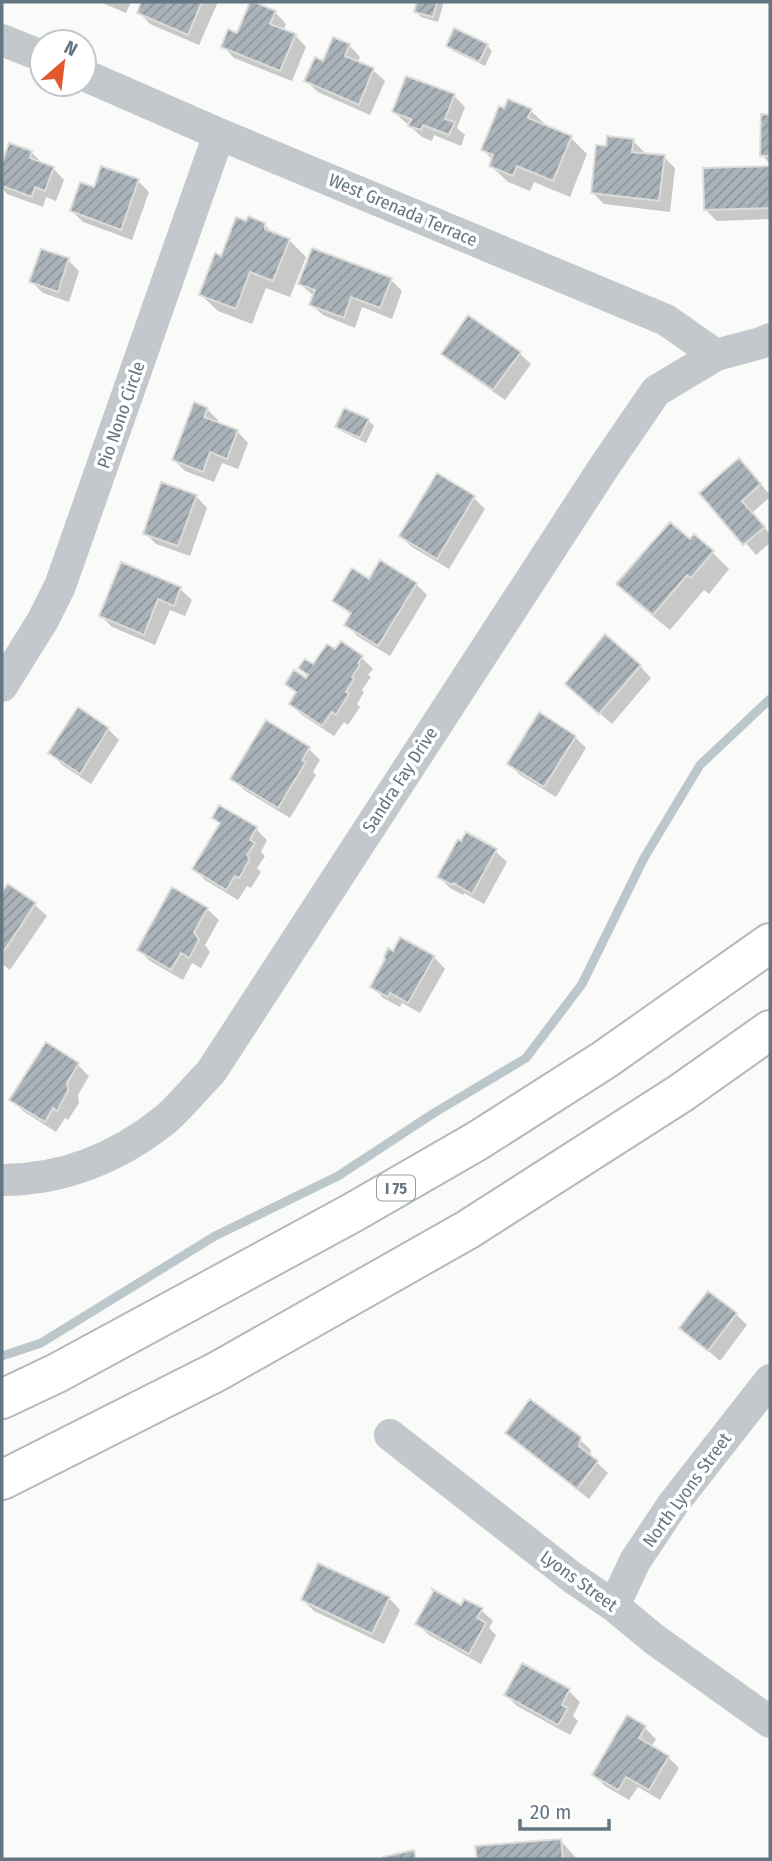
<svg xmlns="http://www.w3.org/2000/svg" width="772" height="1861" viewBox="0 0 772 1861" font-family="'Fira Sans Condensed',sans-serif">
<defs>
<pattern id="building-hatch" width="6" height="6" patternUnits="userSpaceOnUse" patternTransform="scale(1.75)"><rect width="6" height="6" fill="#aab3b9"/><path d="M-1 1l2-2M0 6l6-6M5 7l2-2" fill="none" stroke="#8e969c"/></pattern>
</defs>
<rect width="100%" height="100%" fill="#fafaf8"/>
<!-- shadow -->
<path fill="#0003" d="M100,2H131L126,13Z
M143,2H218L199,45L150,24L139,12Z
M419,2H444L438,22L421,17L416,11Z
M275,12L286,24L283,31L295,35L306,47L292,81L234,58L223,46Z
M349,45L360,57L357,63L373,70L385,81L370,115L318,92L306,81L324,63Z
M487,45L492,51L485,66L453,51L448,46Z
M454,96L465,107L457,128L465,135L461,146L434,135L432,141L422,137L394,112Z
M531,111L549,128L571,138L587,154L570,197L534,182L530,191L508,182L491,166L493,160L483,150Z
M763,116H770V164L762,155Z
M633,141L644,152V155L664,157L675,168L670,212L604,204L593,193L607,148Z
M10,145L31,152L44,165L53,168L64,180L56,201L46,197L43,207L7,194L2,188V168Z
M770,168V219L717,221L706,210L704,170Z
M138,181L149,192L132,240L83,222L72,211L95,189Z
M264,224L275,235L289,240L306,257L290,297L266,288L252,324L218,311L201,295L222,258Z
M68,260L79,271L69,302L43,293L31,281Z
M391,280L402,291L392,319L362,307L355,328L323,315L311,304L314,296L300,284Z
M519,353L531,364L505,400L455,365L443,354Z
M207,409L218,420L217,424L237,431L248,443L238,469L222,463L214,482L185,471L174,460Z
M368,420L374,426L366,443L343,432L338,427Z
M750,472L770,495V497L752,513L770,534V543L756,555L702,493Z
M437,475L474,498L485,509L449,569L412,547L401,536Z
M196,496L207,508L190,556L156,544L145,533Z
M690,541L713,553L729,569L709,594L704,590L670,630L634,601L618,584Z
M122,565L180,589L192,600L185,616L170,610L155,645L112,627L101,616Z
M370,581L416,584L427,595L390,656L357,636L346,624L352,616L334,600Z
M336,651L361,657L373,669L368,675L371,677L362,690L364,692L357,704L360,707L348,725L344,722L334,736L302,715L291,704L297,694L287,684L306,680L309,676L301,668L314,667Z
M640,666L651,678L612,724L579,695Z
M267,723L309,749L320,760L313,772L316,775L290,818L244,790L233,779Z
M108,729L119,740L91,784L62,765L51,753Z
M575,737L586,748L556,797L520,775L509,764Z
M220,807L256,829L267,840L261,852L265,856L257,868L261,872L251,888L247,886L238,900L205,880L194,869L221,824L214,817Z
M495,851L507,862L484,904L464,893L463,895L450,888L439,877Z
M8,886L35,905L47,916L10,970L2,964V896Z
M207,909L219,920L205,945L210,952L201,968L192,963L183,980L150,961L139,950Z
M434,957L445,969L420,1013L402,1003L400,1007L383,998L372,986Z
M47,1045L78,1065L89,1076L78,1095L79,1103L68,1120L65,1118L56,1132L23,1111L12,1100Z
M736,1314L747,1325L720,1361L682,1328Z
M508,1433L579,1439L591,1450L590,1456L608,1473L589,1499L519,1444Z
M389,1598L400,1610L384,1644L314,1611L303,1600Z
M461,1608L481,1610L493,1621L489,1628L496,1635L481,1664L429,1635L417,1624Z
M569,1691L580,1702L573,1716L578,1721L570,1735L517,1706L506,1695Z
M645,1728L656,1739L651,1747L668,1757L679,1768L660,1800L638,1787L629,1800L605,1786L594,1775Z
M561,1841L577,1859H478L477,1848Z"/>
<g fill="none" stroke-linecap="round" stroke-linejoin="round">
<!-- stream -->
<path stroke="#bbc7cb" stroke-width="9" d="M2,1356L41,1343L215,1236L338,1176L434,1113L526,1058L582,984L644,858L700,765L770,699"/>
</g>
<!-- building -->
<path fill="url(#building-hatch)" stroke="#dcdcda" stroke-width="2" d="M141,2H202L188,35L137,13Z
M250,2H254L276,11L270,24L296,34L280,71L221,47L228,29L237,33Z
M417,2H437L433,17L414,12Z
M454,28L488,44L479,62L446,46Z
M333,37L350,44L345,56L374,68L359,105L304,81L315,57L323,61Z
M406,76L455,94L445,119L455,122L449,135L423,125L421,130L408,126L411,119L392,112Z
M508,99L532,109L528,118L572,136L553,181L517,166L513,176L489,166L493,155L481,150L499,106L504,108Z
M761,114L770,115V156H760Z
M607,136L634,139L632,152L665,155L659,201L591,193L596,145L606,146Z
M9,143L32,151L30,158L54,167L45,191L35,187L32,197L2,186V163Z
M101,166L139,179L121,230L70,211L80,182L94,187Z
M770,166V208L704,210L703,168Z
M248,216L265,223V229L290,239L273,281L250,272L236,309L199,295L215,253L221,256L236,217L246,221Z
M312,248L392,278L380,308L351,297L344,318L309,305L315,290L298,284Z
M41,249L69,258L58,292L29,282Z
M468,315L521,352L493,390L441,354Z
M194,402L208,408L204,417L238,430L227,459L210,452L203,472L172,460Z
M344,408L369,419L360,438L335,427Z
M739,458L761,484L742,501L765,527L743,545L699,493Z
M437,473L475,496L437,559L399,536Z
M161,482L197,495L178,546L143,534Z
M670,522L690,539L694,534L714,551L691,578L687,575L653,615L616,584Z
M380,560L417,583L378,646L344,625L351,613L332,601L352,568L369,579Z
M121,562L181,587L174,606L158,599L144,635L99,616Z
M605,634L641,665L599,714L565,684Z
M341,641L363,656L358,663L360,665L352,677L354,679L346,692L349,694L336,715L332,712L322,726L289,704L296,692L285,684L294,670L306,678L308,675L298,668L305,659L313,664L327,644L335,649Z
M78,707L109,728L80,774L48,753Z
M539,712L576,736L544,787L507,764Z
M266,720L310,747L302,760L306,762L278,808L230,779Z
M219,805L257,827L250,840L255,843L247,855L250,859L239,878L235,876L226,890L192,869L220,823L212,818Z
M466,832L497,849L472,894L453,883L452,885L437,877L458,839L461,841Z
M8,884L36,903L2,954V892Z
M172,887L208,908L194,932L199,940L189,958L181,953L171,970L137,950Z
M400,937L435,956L408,1003L390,993L388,997L370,987L385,959L384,957L388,948L393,951Z
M46,1042L79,1063L67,1083L68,1091L57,1111L53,1108L45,1122L9,1100Z
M708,1291L737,1313L708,1351L679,1328Z
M530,1399L581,1437L579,1446L598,1461L577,1489L505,1433Z
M318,1563L390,1597L372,1634L301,1600Z
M432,1589L461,1605L464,1599L483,1608L477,1618L486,1623L469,1654L415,1624L433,1592Z
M522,1663L570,1689L562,1705L568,1708L558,1725L504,1695Z
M627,1715L646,1726L639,1738L669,1756L649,1790L626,1777L618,1790L592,1775Z
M561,1839L563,1859H477L475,1846Z
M414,1850L416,1859H383V1857Z"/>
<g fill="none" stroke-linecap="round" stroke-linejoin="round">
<defs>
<path id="highway" d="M2,1399L57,1373L352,1213L477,1141L604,1060L770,943
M2,1480L218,1371L467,1230L681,1093L770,1030"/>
</defs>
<!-- highway casing -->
<use href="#highway" stroke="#b4b9bd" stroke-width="42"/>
<!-- street -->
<path stroke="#c3c8cc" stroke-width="32" d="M2,40L42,56
M84,75L219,134L666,320L716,355
M2,686L43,620L60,586L219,134
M2,1180C63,1180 119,1157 166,1119C182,1105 196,1087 211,1072L604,467L656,391L716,355L761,343L770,339
M390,1435L573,1578L614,1606L654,1639L770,1722
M614,1606L635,1561L673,1504L770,1380"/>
<!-- highway -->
<use href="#highway" stroke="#fff" stroke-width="38"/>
</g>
<g text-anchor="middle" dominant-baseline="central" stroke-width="7" stroke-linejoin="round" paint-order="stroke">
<!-- shield labels -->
<rect fill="#fff" stroke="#939fa8" stroke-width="2" x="377" y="1175.5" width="38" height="25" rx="5"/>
<g font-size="16" font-weight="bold" fill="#657683">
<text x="396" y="1188">I 75</text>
</g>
<!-- street labels -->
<g font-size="18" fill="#657683" stroke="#fff">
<text transform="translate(403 210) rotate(23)">West Grenada Terrace</text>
<text transform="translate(121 415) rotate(-71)">Pio Nono Circle</text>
<text transform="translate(400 780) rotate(-57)">Sandra Fay Drive</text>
<text transform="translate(687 1490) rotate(-54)">North Lyons Street</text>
<text transform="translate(579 1581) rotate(36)">Lyons Street</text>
</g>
</g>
<!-- border -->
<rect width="772" height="1861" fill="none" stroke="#657683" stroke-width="7"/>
<!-- north arrow -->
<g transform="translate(63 63) rotate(28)"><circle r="33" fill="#ffffff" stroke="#c1c8cd" stroke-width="2"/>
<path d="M0-5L12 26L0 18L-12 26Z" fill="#e4572e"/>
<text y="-10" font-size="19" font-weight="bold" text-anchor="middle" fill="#657683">N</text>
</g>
<!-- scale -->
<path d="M520 1819v10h89v-10" fill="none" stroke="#657683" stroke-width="3.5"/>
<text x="530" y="1819" font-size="21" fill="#657683" stroke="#ffffff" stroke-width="5" paint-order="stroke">20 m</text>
</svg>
